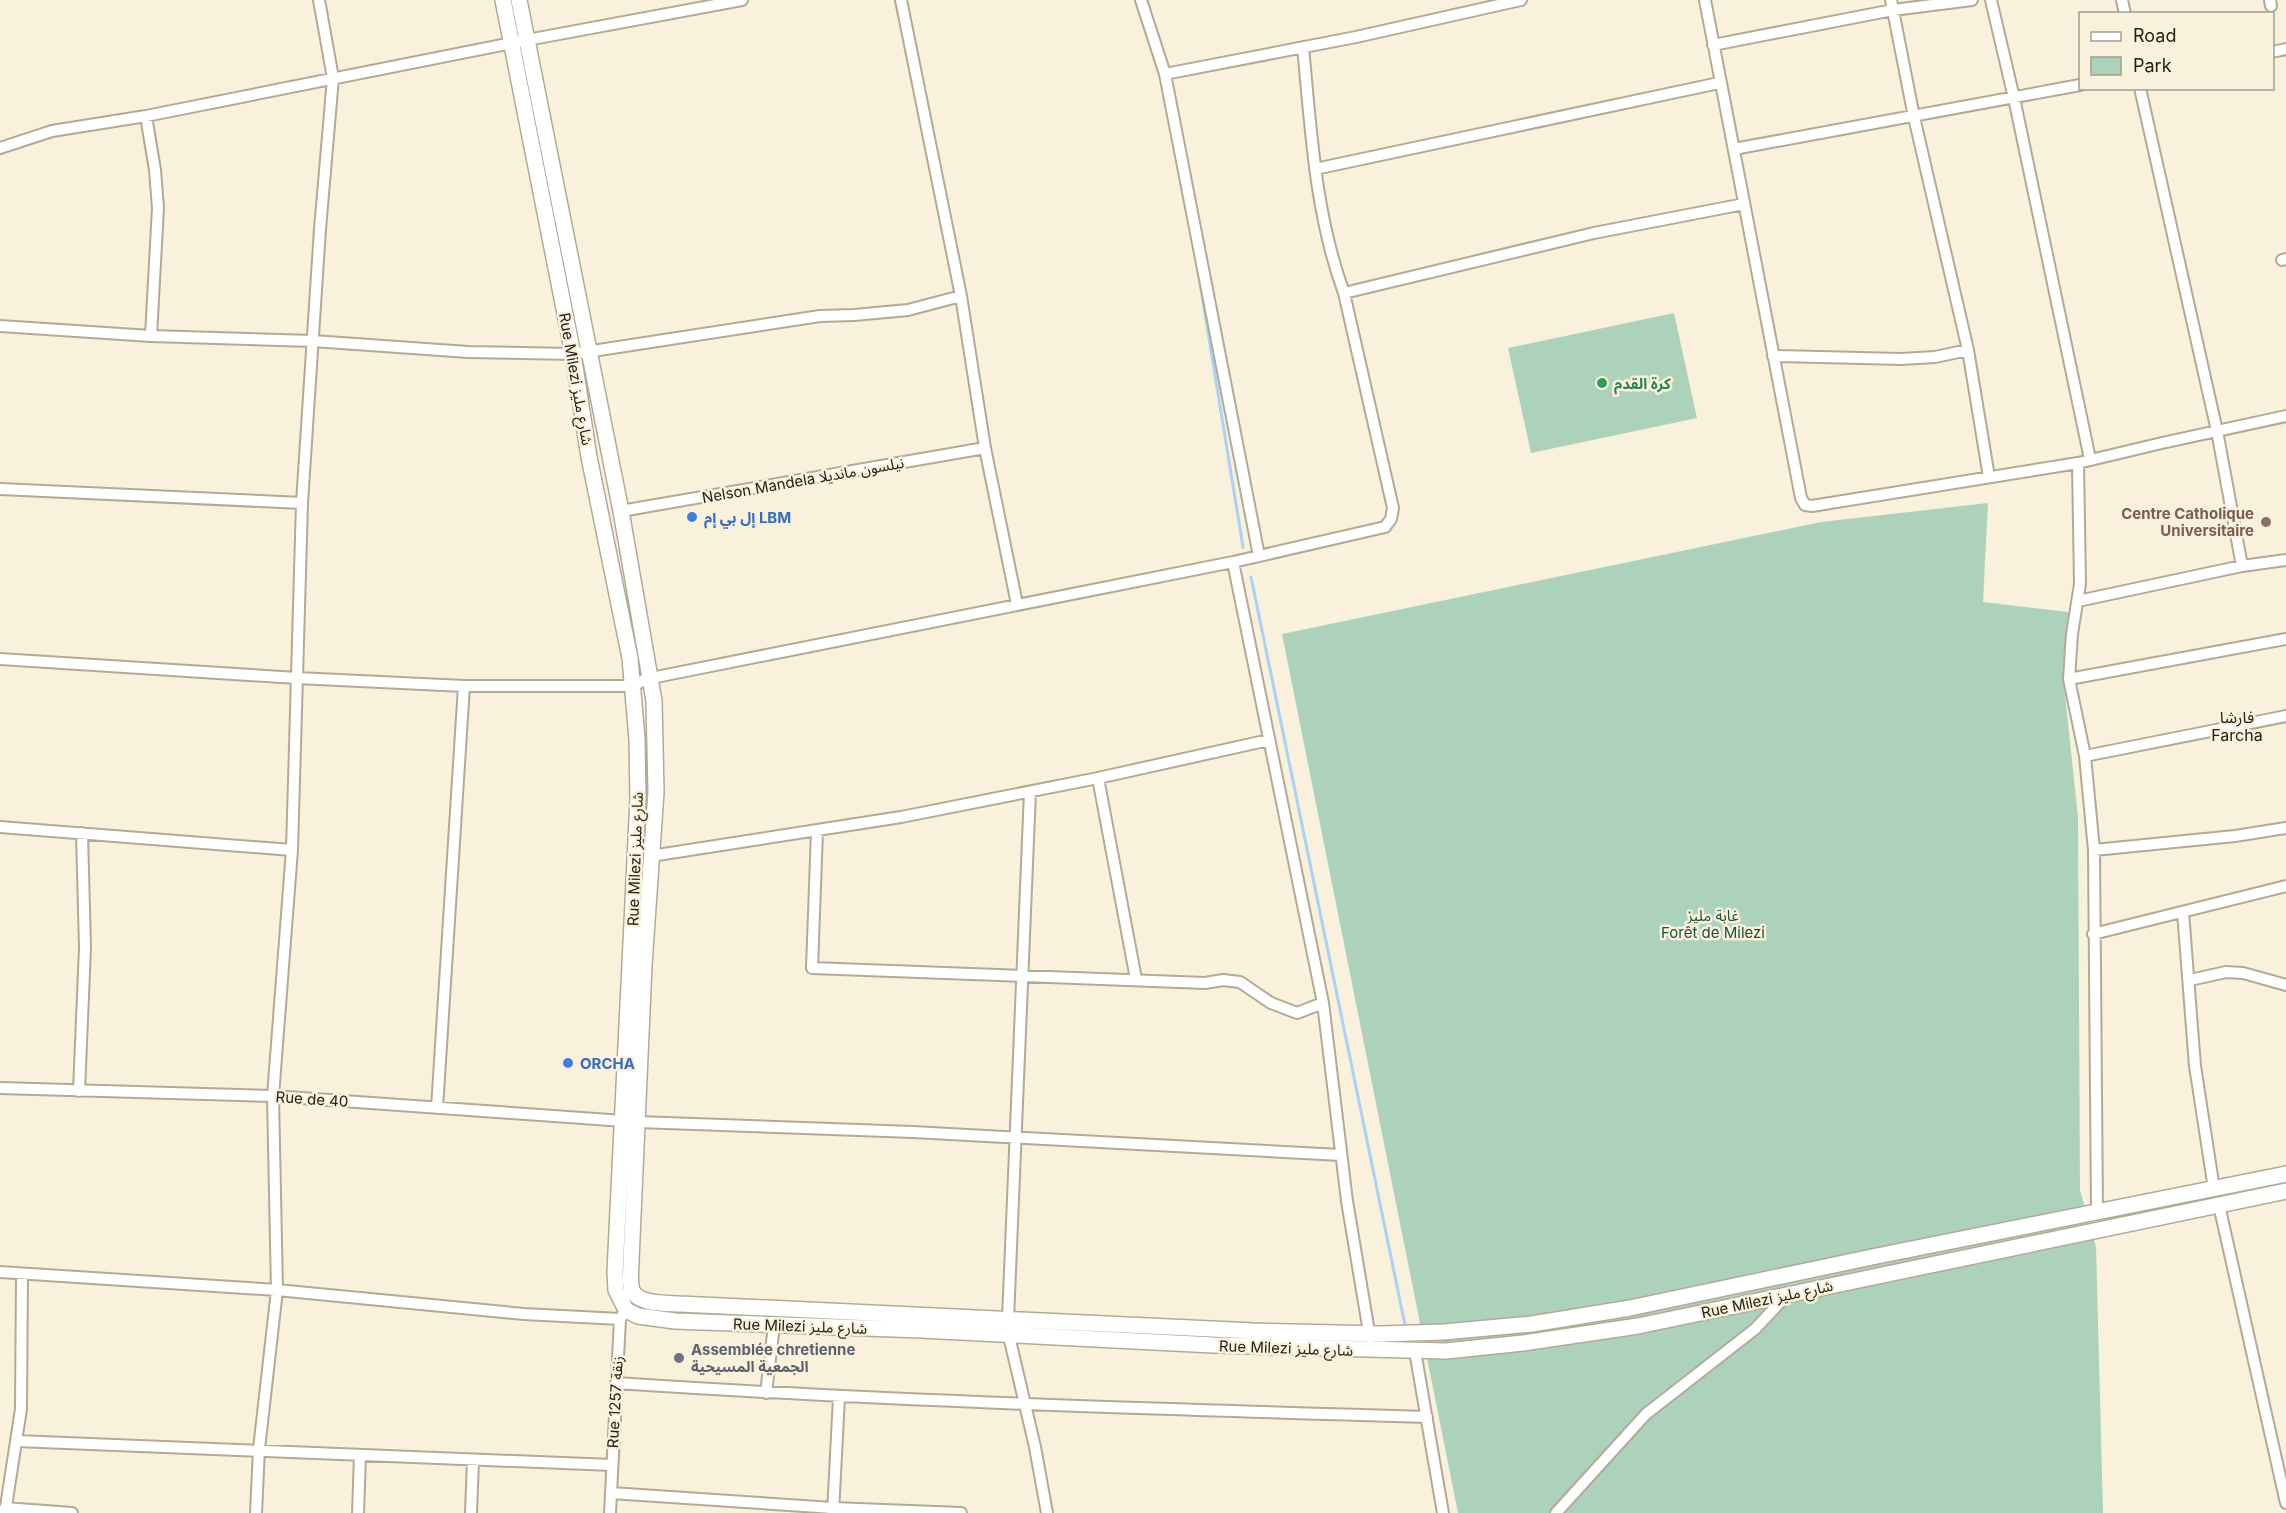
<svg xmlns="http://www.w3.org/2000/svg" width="2286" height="1513" viewBox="0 0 2286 1513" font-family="Inter,'Noto Sans Arabic',sans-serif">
<rect width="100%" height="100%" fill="#faf1dc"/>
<!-- green -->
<path fill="#add2bc" d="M1674,313L1697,418L1531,453L1508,348Z
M1988,503L1983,602L2068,612L2064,685L2078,817L2080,1190L2096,1247L2103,1513H1458L1282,634L1821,522Z"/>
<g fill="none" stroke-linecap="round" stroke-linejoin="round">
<!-- stream -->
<path stroke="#abd2f6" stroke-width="3" d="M1147,0L1150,10
M1196,258L1243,547
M1251,577L1405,1325"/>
<defs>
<path id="street" d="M901,0L961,296L985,448L1017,604
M1141,0L1165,74L1259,556
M1705,0C1736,166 1768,332 1801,498L1805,505L1812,506L2078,463L2162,443L2286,416
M1891,0L1914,117L1968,350L1989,477
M1991,0L2014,98L2090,459
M2122,0L2125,14
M2270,0L2271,6
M1713,45L1893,10L1972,0
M2272,52L2286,49
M1165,74L1356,37L1521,0
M2140,88L2217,431L2242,566
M146,116L155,170L158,208L151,336
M0,148L52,131L146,116L527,40L742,0
M1734,149L2080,85
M1315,169L1719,83
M2282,260L2286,259
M1344,293L1594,233L1744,204
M0,326L151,336L313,341L468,352L573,354L820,316L854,315L908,310L961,296
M1773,356L1901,359L1935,357L1968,350
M2078,463L2080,584L2072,634L2069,679L2085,756L2094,850L2097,1212
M0,489L302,503
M621,511L985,448
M1233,562L1323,1003L1347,1201L1370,1338
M2078,601L2242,566L2286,560
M0,659L297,678L464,686H633L646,679L1233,562L1385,527L1391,519L1393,508L1344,293C1315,214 1311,130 1303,47
M2069,679L2286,639
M2085,756L2286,716
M1098,778L1136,979
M1030,792L1008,1319L1009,1336L1035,1447L1047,1513
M0,827L292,850
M817,831L812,968L1205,983L1223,980L1240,982L1271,1003L1297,1013L1323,1003
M2094,850L2235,836L2286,828
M651,856L901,817L1098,778L1269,740
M2183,912L2195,1066L2214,1189
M2093,934L2286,886
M2190,980L2226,972L2243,973L2286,985
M0,1088L273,1096L638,1122L913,1132L1341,1155
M79,1091L85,948L82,833
M437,1108L464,686
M2219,1205L2286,1503
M0,1272L277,1290L524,1314L620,1319
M1415,1351L1443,1513
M616,1383C886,1401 1156,1409 1427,1417
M766,1393L774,1325
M17,1441L612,1465
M611,1493L833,1508L961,1513
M2,1512L5,1508L72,1513
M5,1513L21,1409L22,1274
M256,1513L259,1449L277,1290L273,1096L292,850L302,503L320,229L333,78L319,0
M358,1513L360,1455
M471,1513L473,1460
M610,1513L620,1319L624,1313
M833,1513L839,1397
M1556,1513L1646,1414L1755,1329L1786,1296"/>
<path id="secondary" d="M503,0L573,354L589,457L630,658L637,739L638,799L615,1272L616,1290L626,1310L638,1316L675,1321L921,1330L1213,1345L1446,1351L1523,1343L1638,1326L2286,1191
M519,0L621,511L654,701L656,792L644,965L631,1261C631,1270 629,1281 632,1290C638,1305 667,1303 680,1304L1254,1331L1381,1334L1444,1332L1532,1324L1630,1308L1872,1257L2286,1174"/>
</defs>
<!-- street casing -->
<use href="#street" stroke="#b2aa96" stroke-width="14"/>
<!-- secondary casing -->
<use href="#secondary" stroke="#b2aa96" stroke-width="18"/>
<!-- street -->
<use href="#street" stroke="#fff" stroke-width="10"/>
<!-- secondary -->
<use href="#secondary" stroke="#fff" stroke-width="15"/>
</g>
<!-- markers -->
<circle fill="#2e9e5b" stroke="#faf1dc" stroke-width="2" cx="1602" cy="383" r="6"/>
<g fill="#3f7fe0" stroke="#faf1dc" stroke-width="2">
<circle cx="692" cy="517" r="6"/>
<circle cx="568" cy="1063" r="6"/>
</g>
<circle fill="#8d6e63" stroke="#faf1dc" stroke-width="2" cx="2266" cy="522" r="6"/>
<circle fill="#6b7280" stroke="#faf1dc" stroke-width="2" cx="679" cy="1358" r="6"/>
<g text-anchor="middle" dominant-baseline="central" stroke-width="5" stroke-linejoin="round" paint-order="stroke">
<!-- street labels -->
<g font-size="15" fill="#242119" stroke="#faf1dc">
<text transform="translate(576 379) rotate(80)">Rue Milezi شارع مليز</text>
<text transform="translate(803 480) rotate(-10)">Nelson Mandela نيلسون مانديلا</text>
<text transform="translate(635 859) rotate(-88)">Rue Milezi شارع مليز</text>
<text transform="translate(312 1099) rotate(4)">Rue de 40</text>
<text transform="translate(1767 1299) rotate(-12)">Rue Milezi شارع مليز</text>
<text transform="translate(800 1326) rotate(2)">Rue Milezi شارع مليز</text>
<text transform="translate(1286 1348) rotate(2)">Rue Milezi شارع مليز</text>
<text transform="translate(615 1402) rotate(-87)">Rue 1257 زنقة</text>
</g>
<!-- leisure labels -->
<g font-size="15" font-weight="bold" fill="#27864d" stroke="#faf1dc" text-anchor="start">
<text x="1614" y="383">كرة القدم</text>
</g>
<!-- education labels -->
<g font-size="15" font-weight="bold" fill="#785e54" stroke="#faf1dc" text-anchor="end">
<text x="2254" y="513">Centre Catholique<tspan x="2254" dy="17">Universitaire</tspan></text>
</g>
<!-- shop labels -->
<g font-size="15" font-weight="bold" fill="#366cbe" stroke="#faf1dc" text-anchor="start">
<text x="704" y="517">إل بي إم LBM</text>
<text x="580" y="1063">ORCHA</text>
</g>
<!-- park labels -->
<g font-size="15" fill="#195237" stroke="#faf1dc">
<text x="1713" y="915">غابة مليز<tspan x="1713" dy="17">Forêt de Milezi</tspan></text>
</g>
<!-- worship labels -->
<g font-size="15" font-weight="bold" fill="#5b616d" stroke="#faf1dc" text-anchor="start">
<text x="691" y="1349">Assemblée chretienne<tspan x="691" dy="17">الجمعية المسيحية</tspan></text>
</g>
<!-- neighbourhood labels -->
<g font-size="16" fill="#242119" stroke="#faf1dc">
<text x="2237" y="717">فارشا<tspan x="2237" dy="18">Farcha</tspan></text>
</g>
</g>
<!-- legend -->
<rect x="2079" y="12" width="195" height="78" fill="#faf1dc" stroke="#a49e8e" stroke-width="1.5"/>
<rect x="2091" y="32" width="30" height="9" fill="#ffffff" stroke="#a49e8e" stroke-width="1.5"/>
<text x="2133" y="42" font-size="18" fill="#242119">Road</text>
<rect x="2091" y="57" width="30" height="18" fill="#add2bc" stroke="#a49e8e" stroke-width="1.5"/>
<text x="2133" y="72" font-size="18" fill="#242119">Park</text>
</svg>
